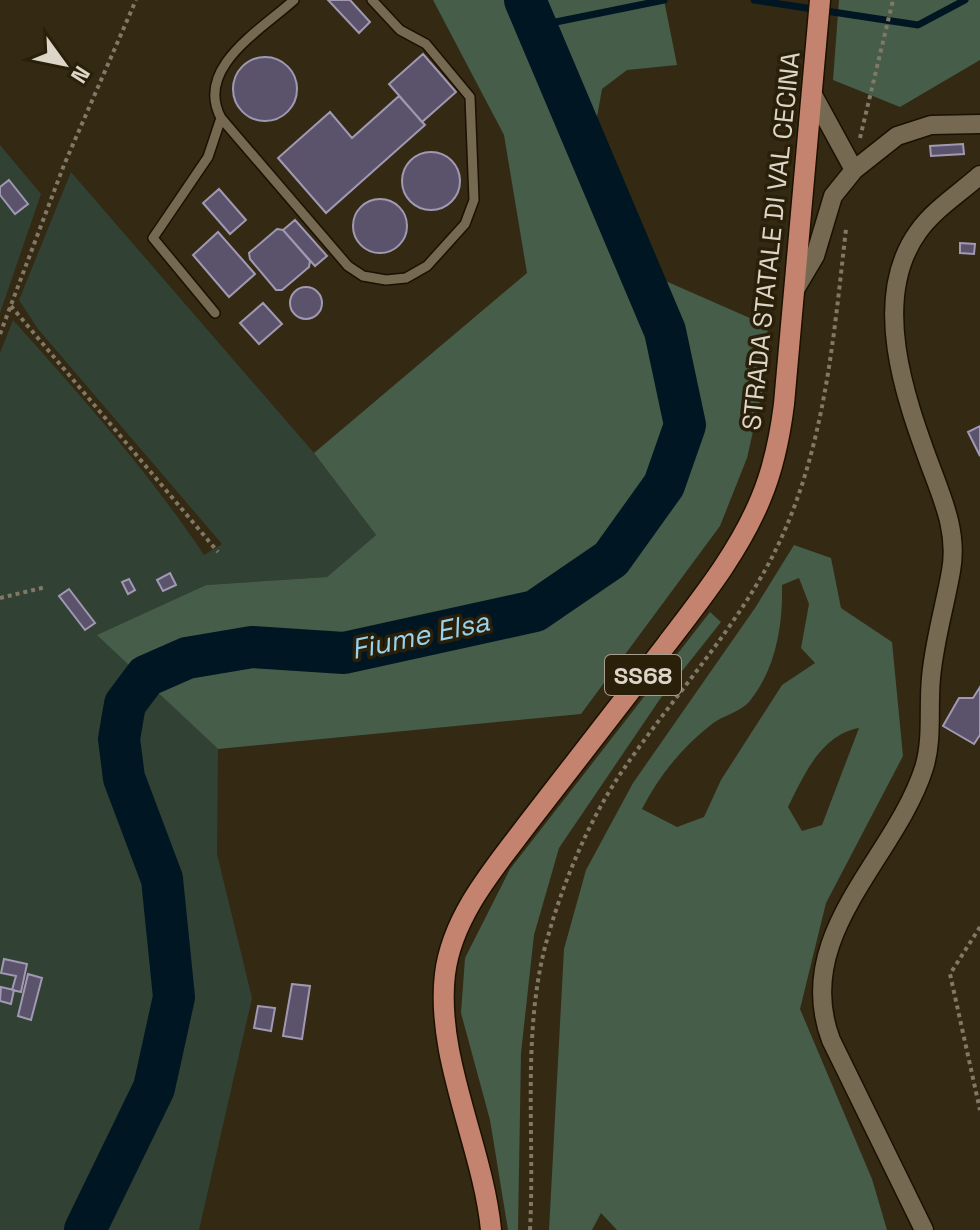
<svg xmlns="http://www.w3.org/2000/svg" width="980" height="1230" viewBox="0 0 980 1230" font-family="'Space Grotesk',sans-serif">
<rect width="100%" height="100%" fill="#342913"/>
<!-- green -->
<path fill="#314234" d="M0,145L41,194L0,313Z
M71,172L314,453L376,535L327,577L206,585L98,635L218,749L217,854L252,998L199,1230H0V353L13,320C80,395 148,471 204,555L222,544L38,329L19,300Z"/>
<!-- forest -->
<path fill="#455d49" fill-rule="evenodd" d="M433,0H664L677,65L627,70L602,89L597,117L602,141L661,279L768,326L762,392L747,458L720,526L581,714L218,749L97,635L206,585L327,577L376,535L314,453L527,273L504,135Z
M839,0H980V60L900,107L833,80Z
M794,545L831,558L841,608L892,642L903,756L826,903L800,1009L872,1179L887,1230H617L601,1213L592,1230H549L564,949L586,870L633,783L755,608ZM799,578L809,604L801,648L815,663L782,685L721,780L704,817L677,827L642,809C659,776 682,747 712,724C722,716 740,712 749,702C776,669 783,625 782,585ZM859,728L822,825L802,831L788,807C804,775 821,735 859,728Z
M710,612L721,622L660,699L559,848L534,935L521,1053L518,1230H508L490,1120L461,1013L465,958L510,869Z"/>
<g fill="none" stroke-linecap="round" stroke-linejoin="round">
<!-- stream -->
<path stroke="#001622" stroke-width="7" d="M754,0L918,25L965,0
M536,26L664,0"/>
<!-- river -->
<path stroke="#001622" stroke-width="42" d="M85,1230L154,1088L174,997L162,879L124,778L119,739L125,704L146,676L187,658L252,647L344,653L535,611L611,559L664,485L685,425L665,331L525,0"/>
</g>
<!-- building -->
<path fill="#5b536b" stroke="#a199b3" stroke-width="2" d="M328,0H350L370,22L359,33Z
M423,54L456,92L422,122L389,84Z
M233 89a32 32 0 1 1 64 0a32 32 0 1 1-64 0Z
M399,96L425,125L326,213L278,158L330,112L352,138Z
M963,144L964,154L931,156L930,146Z
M402 181a29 29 0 1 1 58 0a29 29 0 1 1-58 0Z
M9,180L28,204L15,214L0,195V187Z
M219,189L246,220L230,234L203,203Z
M353 226a27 27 0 1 1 54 0a27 27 0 1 1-54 0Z
M295,220L327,256L315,266L283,230Z
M277,229L283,230L310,261L309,267L282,290H276L250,259L249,253Z
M218,232L255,274L229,297L193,255Z
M960,243L975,244L974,254L960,253Z
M290 303a16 16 0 1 1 32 0a16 16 0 1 1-32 0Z
M263,303L282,324L259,344L240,323Z
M980,426V456L968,432Z
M170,573L176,585L163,591L157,580Z
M129,579L135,590L128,594L122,582Z
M69,589L95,623L85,630L59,596Z
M980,687V735L974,744L943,726L959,698H973Z
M4,959L27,964L21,992L12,990L16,976L1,973Z
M28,974L42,978L31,1020L18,1016Z
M292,984L310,986L302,1039L283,1036Z
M1,987L14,990L11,1004L0,1001Z
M258,1006L275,1008L271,1031L254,1028Z"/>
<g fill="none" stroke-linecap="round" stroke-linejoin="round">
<defs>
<path id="service" d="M294,0C261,30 194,68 221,118L348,266L363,276L386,280L406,278L427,266L465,224L474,200L470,97L426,44L400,30L372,0
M215,313L153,238L208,157L221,118"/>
<path id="minor" d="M812,93L854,170
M796,288L815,256L833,196L854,170L897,136L931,125L980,124
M924,1230L831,1040C791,935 895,859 924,768C933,739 928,708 931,678C934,642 945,606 951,571C958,533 943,500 930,465C905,397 870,299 918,232C933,210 960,193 980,175"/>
<path id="primary" d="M491,1230C483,1147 435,1057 445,974C452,916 495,867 529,822C574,763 620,704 666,645C701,599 739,552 761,498C774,467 780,436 784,404L820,0"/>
</defs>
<!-- service casing -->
<use href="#service" stroke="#1b1100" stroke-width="12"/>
<!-- minor casing -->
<use href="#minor" stroke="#1b1100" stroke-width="21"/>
<!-- primary casing -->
<use href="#primary" stroke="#1b1100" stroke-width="23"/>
<!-- path -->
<path stroke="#817866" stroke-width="4" stroke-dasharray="4 4" stroke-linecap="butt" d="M860,138L893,0
M11,306L218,552
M0,334L64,165L136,0
M0,598L46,587
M980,927L950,974L980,1110
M530,1230C535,1137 522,1037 545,947C561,887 588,821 623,770C670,701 729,637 769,563C824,460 833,343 846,229"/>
<!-- service -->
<use href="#service" stroke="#756951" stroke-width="9"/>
<!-- minor -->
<use href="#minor" stroke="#756951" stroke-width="18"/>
<!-- primary -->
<use href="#primary" stroke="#c4836e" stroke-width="20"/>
</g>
<g text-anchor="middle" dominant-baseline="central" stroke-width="7" stroke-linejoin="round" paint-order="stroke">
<!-- shield labels -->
<rect fill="#2a1f09" stroke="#a79e8f" stroke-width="2" x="605" y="655" width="76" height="40" rx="6"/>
<g font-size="24" font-weight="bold" fill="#dcd5c8">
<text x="643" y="675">SS68</text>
</g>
<!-- street labels -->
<g font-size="26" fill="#dcd5c8" stroke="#2a1f09">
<text transform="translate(771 241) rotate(-84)">STRADA STATALE DI VAL CECINA</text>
</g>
<!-- water labels -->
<g font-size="28" font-style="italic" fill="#97d2ef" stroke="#2a1f09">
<text transform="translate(420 635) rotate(-12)">Fiume Elsa</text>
</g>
</g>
<!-- north arrow -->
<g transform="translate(64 64) rotate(123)" stroke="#2a1f09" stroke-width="6" paint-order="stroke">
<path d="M0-6L14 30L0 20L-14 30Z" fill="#dcd5c8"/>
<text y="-12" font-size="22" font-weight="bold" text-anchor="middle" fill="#dcd5c8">N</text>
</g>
</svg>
